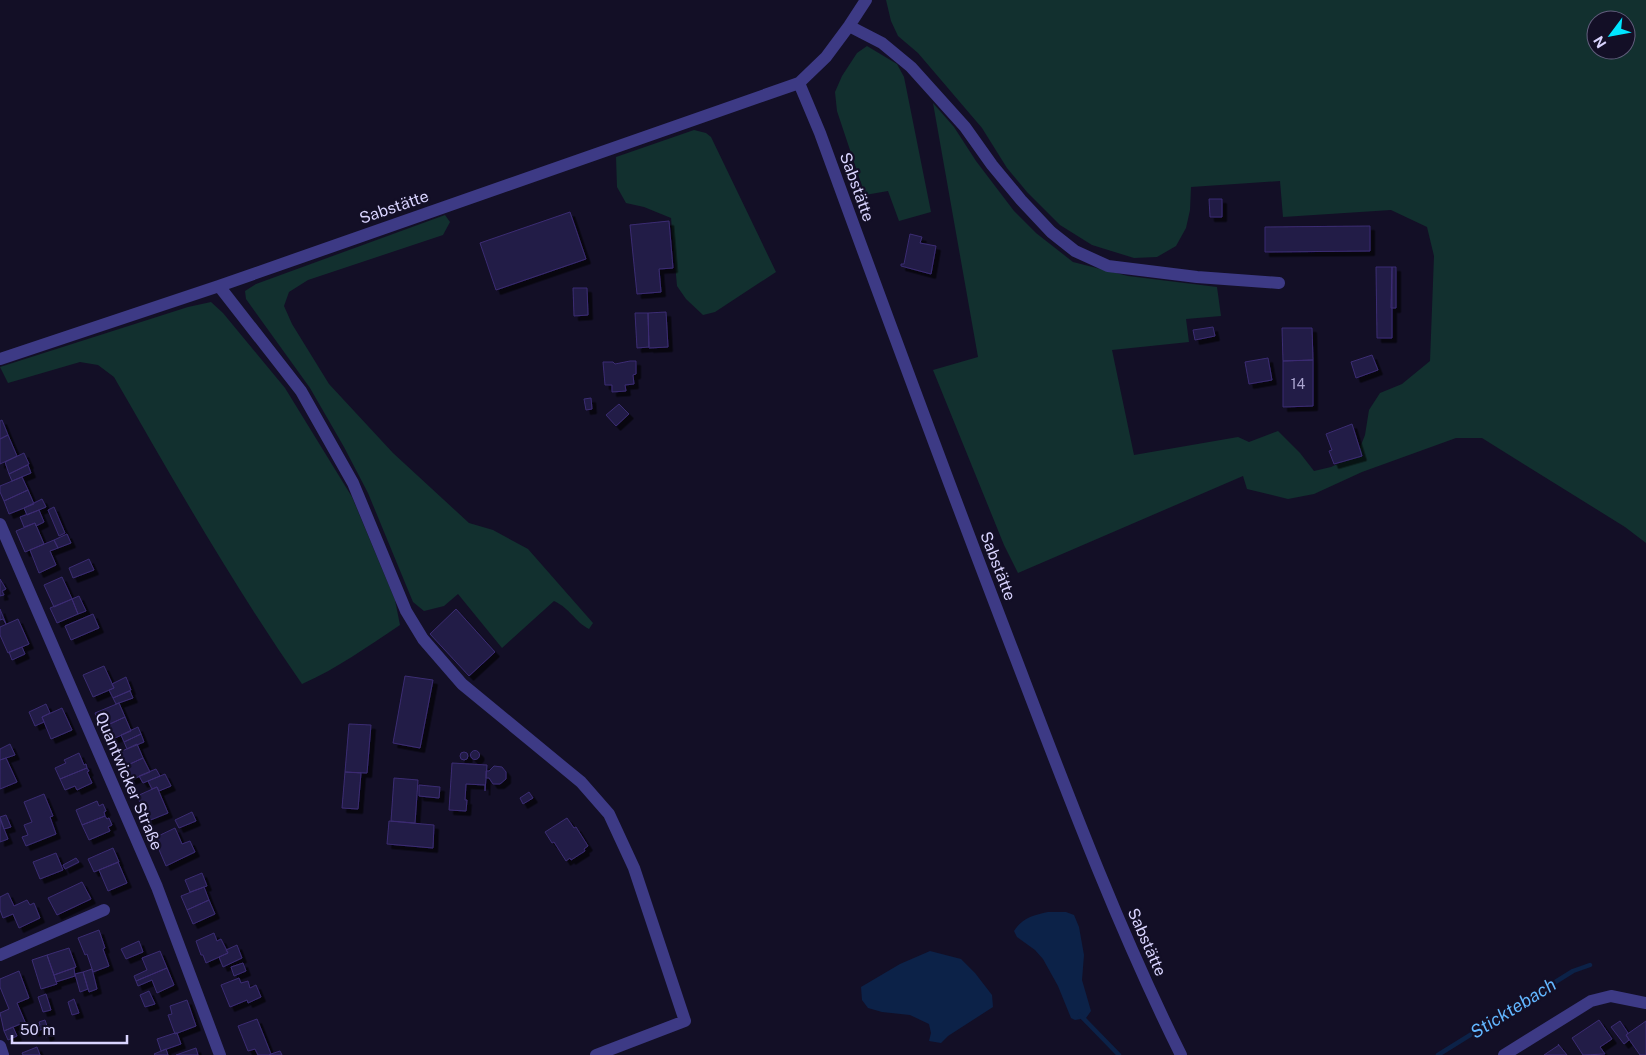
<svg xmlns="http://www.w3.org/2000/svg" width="1646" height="1055" viewBox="0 0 1646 1055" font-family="'Public Sans',sans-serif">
<defs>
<filter id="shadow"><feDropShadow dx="4.5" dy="4.5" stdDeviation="0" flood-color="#0009"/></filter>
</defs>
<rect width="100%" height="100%" fill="#130f26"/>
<!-- green -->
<path fill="#12302f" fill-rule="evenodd" d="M886,0H1646V543L1625,527L1482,438H1456L1362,472L1314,494L1288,499L1247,489L1243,476L1018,573L1004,545L933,370L978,357L933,103L954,127L976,161L1014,211L1036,233L1073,262L1128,276L1217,287L1221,316L1186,319L1189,342L1112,350L1134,455L1238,437L1249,442L1278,431L1300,453L1314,471L1331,467L1357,455L1365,435L1369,410L1380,393L1402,384L1430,361L1434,256L1427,227L1391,210L1283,217L1280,181L1191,187L1190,210L1186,228L1176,246L1157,257L1134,258L1092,245L1060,225L1027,192L1007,168L982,128L918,53L898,36L891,21ZM1596,20H1626V50H1596Z
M867,46L897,64L904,77L931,212L899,221L888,191L865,195L837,111L835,92L842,76L857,53Z
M694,130L706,133L711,137L776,272L715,312L703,315L686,299L677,286L671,218L644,207L626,203L617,187L616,157Z
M445,215L450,222L443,235L308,280L289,292L284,306L292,324L329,384L393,453L469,523L493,530L528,549L593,623L589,629C574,621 571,609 554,601L502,648L458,594L444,606L424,611L413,602L368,493L344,447L310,388L246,299L245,291L256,284Z
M211,302L223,313L285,388L352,497L395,600L400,625C367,647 338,668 302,684C233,585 174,481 114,377L98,365L80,362L8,383L0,367L188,307Z"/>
<!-- water -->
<path fill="#0c2248" d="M1048,912H1066L1074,915L1079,927L1084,955L1082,980L1091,1011L1086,1018L1075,1020L1071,1018L1058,986L1043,959L1035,950L1017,937L1014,931C1022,918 1034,915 1048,912Z
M930,951L961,959L975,973L992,995L993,1007L948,1036L941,1043L929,1041L931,1033L929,1024L910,1015L882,1012L868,1008L862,1000L861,987L900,964Z"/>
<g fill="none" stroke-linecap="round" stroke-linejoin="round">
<!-- stream -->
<path stroke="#0c2248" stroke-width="4.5" d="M1080,1015L1119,1055
M1438,1055L1573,971L1590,965"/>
</g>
<!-- building -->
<path fill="#241b47" stroke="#3b2d73" filter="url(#shadow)" d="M1209,199H1222V217H1210Z
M570,212L586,259L496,290L480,243Z
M669,221L673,268L659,269L661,292L637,294L630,225Z
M1370,226V251L1265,252V227Z
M910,234L922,237L920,243L936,246L931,274L901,266V264H904Z
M1376,267H1392V338H1377Z
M1392,267H1396V308H1391Z
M573,288H587L588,315L574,316Z
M666,312L668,347L649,348L648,313Z
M635,313H648L649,347L637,348Z
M1213,327L1215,336L1195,340L1193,330Z
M1282,328H1312L1313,360L1283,361Z
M1372,355L1378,370L1356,378L1351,362Z
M1268,358L1272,380L1249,384L1245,362Z
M1313,360V406L1283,407V361Z
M630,361H636V374L633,375L634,384L625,385L626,391L612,392V385H605L603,362H613L615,364Z
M591,398L592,409L586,410L584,399Z
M619,404L629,414L616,426L606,415Z
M2,420L8,435L0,439V421Z
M1352,424L1362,456L1334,464L1329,451L1332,450L1326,434Z
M8,435L17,456L0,464V439Z
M24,453L29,464L9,474L5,462Z
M28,465L31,473L12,481L9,474Z
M22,477L28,490L4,501L0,492V486Z
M28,490L34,504L9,514L4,501Z
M42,499L46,507L27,515L24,508Z
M54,507L65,533L59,536L48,510Z
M39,510L44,522L36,526L35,523L24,527L20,517Z
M35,523L44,544L25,552L16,531Z
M67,534L71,543L58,548L54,540Z
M54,540L58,548L50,551L56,565L39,573L30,550Z
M89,559L94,570L73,578L69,568Z
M62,577L72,599L54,607L44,585Z
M0,579L6,589L2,591L4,595L0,596Z
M79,596L86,611L78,614L72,599Z
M72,599L78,614L57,623L50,608Z
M0,609L6,624L3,619L0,620Z
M456,609L495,652L469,676L430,634Z
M93,614L99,628L71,640L65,626Z
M18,619L29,644L8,653L0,635V627Z
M22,647L25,654L12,660L9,652Z
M104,666L114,688L93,697L83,675Z
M405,676L433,680L420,748L393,743Z
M126,677L131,690L113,698L109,690L114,688L112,684Z
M130,691L133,698L116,704L113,698Z
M119,703L125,717L101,728L95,713Z
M46,704L50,713L42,717L44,722L35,726L29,712Z
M62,708L72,730L51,739L42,717Z
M125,717L131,731L108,741L101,728Z
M349,724L371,725L367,773L345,772Z
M138,727L141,734L124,742L121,735Z
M141,734L144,742L127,749L124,742Z
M10,744L15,755L0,760V749Z
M137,744L143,758L119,769L114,755Z
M470.5 755a4.5 4.5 0 1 1 9 0a4.5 4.5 0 1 1-9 0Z
M460 756a4 4 0 1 1 8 0a4 4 0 1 1-8 0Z
M79,753L84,765L86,764L87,768L60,779L55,768L66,763L64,760Z
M6,758L17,782L0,789V760Z
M143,758L150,772L126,782L119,769Z
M452,763L487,765L485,791V785L466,784L465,800H467L466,811L449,810Z
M494,766L502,767L506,772V779L500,784H493L489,778H486V771H489Z
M87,768L89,771L87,772L92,783L77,790L75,786L65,790L60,779Z
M156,769L160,776L143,783L139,776Z
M345,772L361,773L358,809L342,808Z
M165,774L171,786L159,791L157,787L152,789L148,781Z
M394,778L418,780L415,823L391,821Z
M419,785L440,787L439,798L419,796Z
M157,787L168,813L148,821L137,796Z
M529,792L533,798L523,804L520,798Z
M44,794L53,816L50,817L56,834L26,846L22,837L28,835L24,825L32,822L24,802Z
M97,801L99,806L103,804L106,811L104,812L105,816L82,825L76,810Z
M192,812L196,821L179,828L175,820Z
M6,815L11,827L4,829L0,817Z
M105,816L107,819L109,818L112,825L108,827L110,831L89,840L82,825Z
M567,818L574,828L576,827L588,846L584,849L585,851L571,860L570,858L566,861L554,842L552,843L545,832Z
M0,819L8,839L0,842Z
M389,821L434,825L433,848L387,844Z
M175,828L182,844L190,841L195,852L166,866L154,838Z
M113,848L119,862L94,872L88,859Z
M56,853L63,870L40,879L33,862Z
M76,858L79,862L65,869L63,865Z
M118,862L127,883L108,891L99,870Z
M202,873L207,886L190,892L185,880Z
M82,882L91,899L57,915L48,898Z
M204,887L209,900L187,910L181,896Z
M8,893L14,906L27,900L30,905L34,903L40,918L19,928L13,914L3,918L0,910V897Z
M209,900L215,914L193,924L187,910Z
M99,930L105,948L103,949L109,966L93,972L87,954L85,955L78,938Z
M214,933L217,941L221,939L228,953L206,963L203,955H201L196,941Z
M139,941L143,952L126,959L121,949Z
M237,945L242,958L223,967L219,957L228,953L226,950Z
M69,948L76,967L54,975L47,955Z
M160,951L167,968L136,981L134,976L147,970L142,958Z
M47,955L57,984L41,989L32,960Z
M243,963L246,971L234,976L231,967Z
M74,968L75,976L56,982L54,975Z
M167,968L174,985L157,993L152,980L138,986L136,981Z
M92,969L97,989L89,992L83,972Z
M19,971L29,998L17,1003L25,1022L4,1031L0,1013L9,1009L0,987V979Z
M83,972L88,989L80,992L75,974Z
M239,978L241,983L248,981L250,988L256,985L261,997L248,1003L247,1000L230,1007L221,985Z
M149,991L155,1004L145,1007L140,995Z
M46,994L51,1010L43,1012L38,997Z
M74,999L79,1013L72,1015L68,1002Z
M187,1000L196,1026L175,1034L168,1015L172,1014L170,1006Z
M257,1019L271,1054L269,1055H258L255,1049L248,1051L238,1026Z
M45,1020L50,1035L46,1037L43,1029L34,1032L33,1027L40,1025L39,1022Z
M1599,1020L1612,1039L1600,1047L1605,1054L1583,1055L1572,1038Z
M1620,1021L1628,1033L1626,1035L1629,1040L1624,1044L1611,1027Z
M1646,1021V1055H1640L1626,1035Z
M13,1027L17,1036L8,1040L4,1031Z
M175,1033H177L181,1044L161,1051L157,1039Z
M1558,1044L1567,1055H1544L1559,1045Z
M37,1047L40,1055H23L22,1053Z
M196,1048L198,1055H176Z
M166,1049L168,1055H155L154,1054Z
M280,1051L282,1055H269L271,1054Z"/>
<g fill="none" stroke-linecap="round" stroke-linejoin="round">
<!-- minor -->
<path stroke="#3d3a85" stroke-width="12" d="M849,26L882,43L911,67L965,127L992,165L1021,200L1051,232L1075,251L1108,266L1197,277L1279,283
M799,83L820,133C883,306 947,479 1013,651C1065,787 1116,924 1181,1055
M219,286L301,391L353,483L406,611L423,639L462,684L581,782L609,814L634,868L685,1021L596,1055
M0,359L219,286L799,83L826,57L849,26L866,0
M0,524L157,887L220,1055
M0,955L104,910
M0,1046L3,1055
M1504,1055L1591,1001L1611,996L1646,1003"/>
</g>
<g text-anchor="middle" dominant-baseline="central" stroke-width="4.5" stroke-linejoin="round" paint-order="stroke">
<!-- number labels -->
<g font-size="14" fill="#aca6d1">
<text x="1298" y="384">14</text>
</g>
<!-- street labels -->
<g font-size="16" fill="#d9d4ff" stroke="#130f26">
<text transform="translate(857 187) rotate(70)">Sabstätte</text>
<text transform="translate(394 207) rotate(-19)">Sabstätte</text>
<text transform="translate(998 566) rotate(69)">Sabstätte</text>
<text transform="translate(129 781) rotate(67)">Quantwicker Straße</text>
<text transform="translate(1147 942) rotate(66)">Sabstätte</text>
</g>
<!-- water labels -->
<g font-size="18" font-style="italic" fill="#62b6ff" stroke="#130f26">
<text transform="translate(1513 1008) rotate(-32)">Sticktebach</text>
</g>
</g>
<!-- north arrow -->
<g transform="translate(1611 35) rotate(238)"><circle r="24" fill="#130f26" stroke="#625e7d"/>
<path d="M0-4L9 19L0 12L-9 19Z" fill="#00e5ff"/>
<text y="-8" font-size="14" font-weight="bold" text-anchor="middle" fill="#d9d4ff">N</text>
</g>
<!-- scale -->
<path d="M12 1035v8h115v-8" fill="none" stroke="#d9d4ff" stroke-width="2.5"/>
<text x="20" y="1035" font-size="15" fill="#d9d4ff" stroke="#130f26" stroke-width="4" paint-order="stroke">50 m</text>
</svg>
